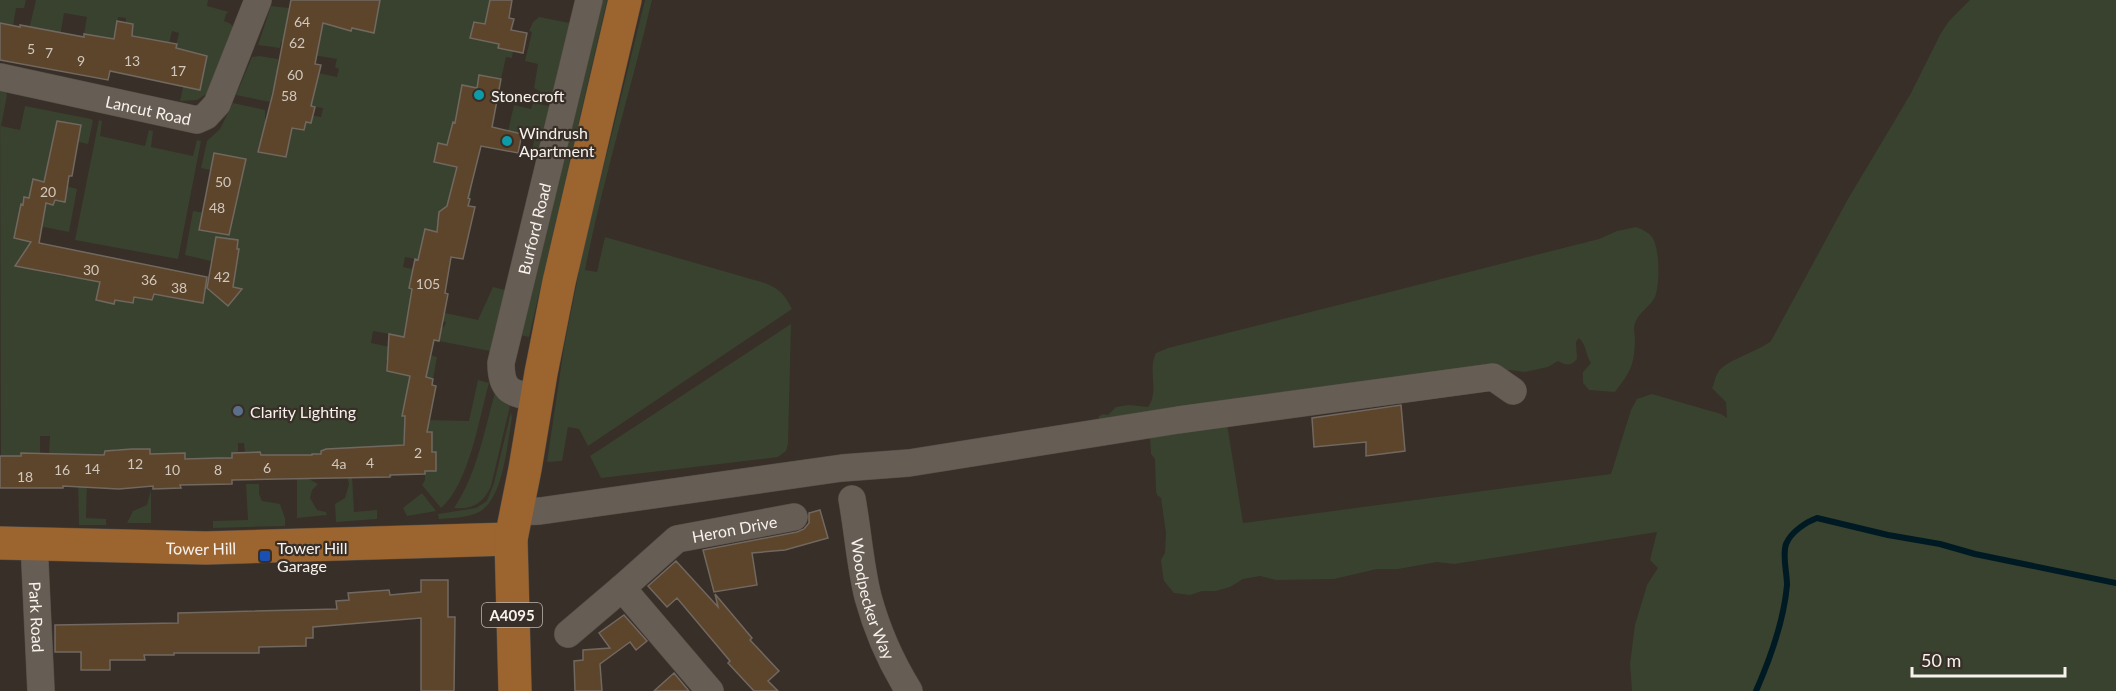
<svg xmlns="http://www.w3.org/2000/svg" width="2116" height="691" viewBox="0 0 2116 691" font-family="Lato,sans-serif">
<rect width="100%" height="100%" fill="#372f28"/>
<!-- green -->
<path fill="#39422e" d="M0,0H26L24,8H16L13,26L0,23Z
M36,0H208L207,6L229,12L226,14L224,21L229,23L234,27L208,93L197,100L180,101L184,83L193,84V89L200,90L205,65L190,52L181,50L173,58L179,33L172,31L169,44L127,49L133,24L126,22V18L118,17L113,54L88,45L84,34L87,17L64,13L59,43L29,29Z
M339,0H490L485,24L474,22L470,38L499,44L498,48L513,51L512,58L506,57L501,79L479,75L477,88L462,85L459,102L463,124L453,122L447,145L435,162L474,172L470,199L450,194L446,210L439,212L442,233L425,229L421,250L452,257L450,266L405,257L403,267L426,272L413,289L445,313L478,320L493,287L505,290L495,352L439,341L441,328L444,327L446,322L409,310L404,333L412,338L373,331L371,343L437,357L433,379L426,377L428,365L386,360L387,371L410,376L426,420L469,421L478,380L489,383C479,419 469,484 441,508L422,485L425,480V471H436V452H432L431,432L404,433V450H393L392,477H390L389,446L312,454L307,478L318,484L312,490L310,498L317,510L326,512L327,515L297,518V479H294L293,455H261L260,452L251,453L246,462L244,443H238V454H232V458H219L185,466V453L155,454L153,486L147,487L146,468H151L150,449H115V488L49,455L50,436H40V454L20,464L1,457L0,89L5,91L7,95L1,126L20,130L25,106L91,119L93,121L88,144L75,141L77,130H81V125L57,121L51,154L71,169L48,164L44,182L33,180L29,198L25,197L23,201L53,205L55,200L66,186L77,189L69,232L39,226L41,215H44L45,209L21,205L14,238L30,242L29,250L38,252L34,270L66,277L71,255L83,257L79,278L100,282L102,301L114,303L118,285L145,291L144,299L152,300L154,293L206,283L215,285L234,283L239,249L215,245V262L185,255L193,211L206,213L204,224L200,223L199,230L224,234L233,190L240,191L242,177L201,168L207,141L220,129L233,103L265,110V121L268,122L264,144H259L258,152L286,157L293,119L308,115L321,117L323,108L297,104L301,81L316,84L318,73L337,77L339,69L335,67L337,59L307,54L313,23Z
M596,0H607L529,337L515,334Z
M645,0H652C631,90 603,179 585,270L597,272L605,237L765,283C780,289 785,295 792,309L588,446L579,429L568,427L562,461L547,462L564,347L584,246Z
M1970,0H2116V691H1632L1630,664L1635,625L1647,585L1658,568L1650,560L1657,532L1454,564L1437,562L1398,569H1377L1334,579L1276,580L1260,576L1243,579L1230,587L1216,591H1202L1190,595L1174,593L1164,581L1163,576L1161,560L1165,553L1166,533L1161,498L1157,495L1156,491L1155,459L1151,454L1150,437L1227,424L1243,523L1611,474L1631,410L1637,399L1652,394L1721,414L1727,418L1726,402L1712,388C1714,384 1715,378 1717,374C1724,360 1756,353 1771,341L1848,199L1910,95L1941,33L1949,21Z
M271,6L289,8L287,18L290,19L285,42H281L280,48L258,45Z
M539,17L575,24L558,96L547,95L534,88L538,64L525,61L532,32L529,31L533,22Z
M259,56L278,59L277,70L280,71L275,93H272L270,102L236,95L252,57Z
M533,103L555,107L543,157L531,155L535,136L508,131L514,105L531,109Z
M99,120L102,121L100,136L145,146L149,130L153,131L151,147L193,156L197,140L201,141L178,259L75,240Z
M1636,227C1642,229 1648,232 1652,237C1660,248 1660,285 1655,297C1650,307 1639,312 1635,323C1633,328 1635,335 1635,341C1634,367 1630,372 1615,392L1589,390L1583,383V372L1591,363C1585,354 1587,346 1579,338L1576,342L1577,359C1571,366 1566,366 1558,361L1548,367L1525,372L1510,370L1098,423L1099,416L1103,414L1108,415L1116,407L1129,405L1148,407C1160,390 1147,370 1156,353L1168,348L1599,239L1617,231Z
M791,324L788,444L786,451L778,457L601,478L590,456Z
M497,386L507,399L510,406L491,486C484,503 472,510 454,508C478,473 485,426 497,386Z
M511,412L512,418C507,443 504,499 479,512C468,518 451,518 439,519L438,514L476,508L487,501L494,483Z
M347,476H352L354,512L377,510V519L336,522L335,504L345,498L349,484Z
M78,481H87L86,518L106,519V525H79Z
M246,484H259V494L262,501L280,504L285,518V526L213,528V521L248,520Z
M151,490V523H127L133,511L147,505Z
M422,493L436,511L407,516L403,508Z"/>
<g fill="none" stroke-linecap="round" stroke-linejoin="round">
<!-- stream -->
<path stroke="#001a23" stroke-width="6" d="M1756,691C1770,659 1784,620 1787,585C1787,572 1782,556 1786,544C1791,532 1806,522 1817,518L1888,535L1940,544L1975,554L2116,583"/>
</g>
<!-- building -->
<path fill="#5d452c" stroke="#716860" stroke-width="1.5" d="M291,0H380L374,33L352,28L351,31L323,23L315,64L321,65L311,106L315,107L311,123L306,122L304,130L292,128L286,157L258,152L273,93Z
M490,0H512L509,18L514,19L511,30L527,33L523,53L498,48L499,44L470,38L474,22L485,24Z
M117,21L133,24L132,36L177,44L176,48L207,56L200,90L110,71L108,80L0,60V23L20,27V25L84,37V34L114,39Z
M479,75L501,79L492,127L522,134L518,153L481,146L468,198L470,199L468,206L475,207L463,259L451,257L445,293L448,294L439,341L434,340L426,377L433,379L432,385L436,386L427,432H432V452H436V471H425V474L390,475V477L232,480V484L180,485L181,488L153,489V486L119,489L63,486V488H0V456H21V453L104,455L105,451L132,449H150V454L185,453V459L218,458H232V453L260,452L261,455H312V454H321V451L326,449L404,445L405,416H402L410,376L387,371L389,334L404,337L412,289L409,288L415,259L418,260L425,229L437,232L439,212L447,206L457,167L434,162L438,143L447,145L453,122L455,123L462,85L477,88Z
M57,121L81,125L72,176H69L65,202L55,200L53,205L46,203L39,243L207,277L203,303L154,294L152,300L134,297L133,303L115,300L114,304L96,300L100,282L15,266L31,242L14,238L21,204L23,205L24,197L29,198L33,179L44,182Z
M214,153L246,159L229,235L199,230Z
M216,237L238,240L237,249H239L233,287L242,289L228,306L207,288Z
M1401,405L1405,451L1366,456V442L1314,447L1312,418Z
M820,510L828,538L785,550L752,553L757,585L714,592L703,550L797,532L804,529L809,523V513Z
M676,561L718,607L715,594L752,638L750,640L779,671L768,681L778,691H754L728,663L730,661L677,598L667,607L648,586Z
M421,580H448V617H455L454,691H421V618L313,627V638H306V646L259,647V653H174V655H144L145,660H110V670H81V652H55V625L178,623V613L337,609L336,601L349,600L348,593L389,590L390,595L421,592Z
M624,615L647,641L636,650L630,642L600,664L602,691H575L574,661L583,660V650L610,648L599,633Z
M674,673L689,691H654Z"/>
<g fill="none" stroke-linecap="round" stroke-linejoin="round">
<defs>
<g id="minor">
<path id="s1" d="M0,77L197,120L206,116L217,104L258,0"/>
<path id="s2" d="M537,397C512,394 501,392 501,363L589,0"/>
<path id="s3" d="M852,499C858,532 860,565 868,597C877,630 891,662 909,691"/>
<path d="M517,512L540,511L842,468L909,463L1178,420L1493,377L1513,391"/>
<path id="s4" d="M34,543L41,691"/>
<path id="s5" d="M622,588L677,539L794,517"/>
<path d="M568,634L622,588L710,691"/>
</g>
<g id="major">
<path id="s6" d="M0,543L206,548L511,539"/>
<path d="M515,691L511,539L525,469L541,373L559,282L625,0"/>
</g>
</defs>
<!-- minor casing -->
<use href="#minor" stroke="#534c45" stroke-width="28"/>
<!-- major casing -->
<use href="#major" stroke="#534c45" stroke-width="34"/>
<!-- minor -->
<use href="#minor" stroke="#665d55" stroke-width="27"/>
<!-- major -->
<use href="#major" stroke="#9c642f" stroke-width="33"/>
</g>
<!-- markers -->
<g fill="#0f9aa8" stroke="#372f28" stroke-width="2">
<circle cx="479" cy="95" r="6"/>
<circle cx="507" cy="141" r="6"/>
</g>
<circle fill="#5c6f8a" stroke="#372f28" stroke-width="2" cx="238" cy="411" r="6"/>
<rect fill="#1a4fb4" stroke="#372f28" stroke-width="2" x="259" y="550" width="12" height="12" rx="3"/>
<g text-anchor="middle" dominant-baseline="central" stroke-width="4.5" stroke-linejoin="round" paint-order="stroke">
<!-- number labels -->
<g font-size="14" fill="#d1c7bd">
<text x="302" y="21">64</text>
<text x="297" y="42">62</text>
<text x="31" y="48">5</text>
<text x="49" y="52">7</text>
<text x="81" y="60">9</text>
<text x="132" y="60">13</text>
<text x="178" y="70">17</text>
<text x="295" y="74">60</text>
<text x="289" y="95">58</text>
<text x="223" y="181">50</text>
<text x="48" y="191">20</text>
<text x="217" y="207">48</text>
<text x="91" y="269">30</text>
<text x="222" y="276">42</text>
<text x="149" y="279">36</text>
<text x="428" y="283">105</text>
<text x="179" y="287">38</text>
<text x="418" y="452">2</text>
<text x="370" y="462">4</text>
<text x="135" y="463">12</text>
<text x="339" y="463">4a</text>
<text x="267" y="467">6</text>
<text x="92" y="468">14</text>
<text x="62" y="469">16</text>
<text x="172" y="469">10</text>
<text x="218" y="469">8</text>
<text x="25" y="476">18</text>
</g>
<!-- shield labels -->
<rect fill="#372f28" stroke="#beb8b2" stroke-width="1.5" x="482" y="603" width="60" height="24" rx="4.5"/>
<g font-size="15" font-weight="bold" fill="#f8f2ed">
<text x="512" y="615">A4095</text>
</g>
<!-- poi labels -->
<g font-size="16" fill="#f8f2ed" stroke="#372f28" text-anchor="start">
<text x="491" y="95">Stonecroft</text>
<text x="519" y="132">Windrush<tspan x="519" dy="18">Apartment</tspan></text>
<text x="250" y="411">Clarity Lighting</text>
<text x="277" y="547">Tower Hill<tspan x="277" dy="18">Garage</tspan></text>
</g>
<!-- street labels -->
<g font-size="16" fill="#f8f2ed" stroke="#372f28">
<text stroke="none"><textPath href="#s1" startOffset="152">Lancut Road</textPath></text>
<text stroke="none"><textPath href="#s2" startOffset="196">Burford Road</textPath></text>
<text stroke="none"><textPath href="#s5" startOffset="132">Heron Drive</textPath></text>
<text stroke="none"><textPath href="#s6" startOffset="201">Tower Hill</textPath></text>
<text stroke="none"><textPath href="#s3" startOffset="102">Woodpecker Way</textPath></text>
<text stroke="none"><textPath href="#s4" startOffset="74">Park Road</textPath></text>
</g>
</g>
<!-- scale -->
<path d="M1912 667v9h153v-9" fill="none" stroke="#f8f2ed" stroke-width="3"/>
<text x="1921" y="667" font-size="18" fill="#f8f2ed" stroke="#372f28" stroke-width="4.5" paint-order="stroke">50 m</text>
</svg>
